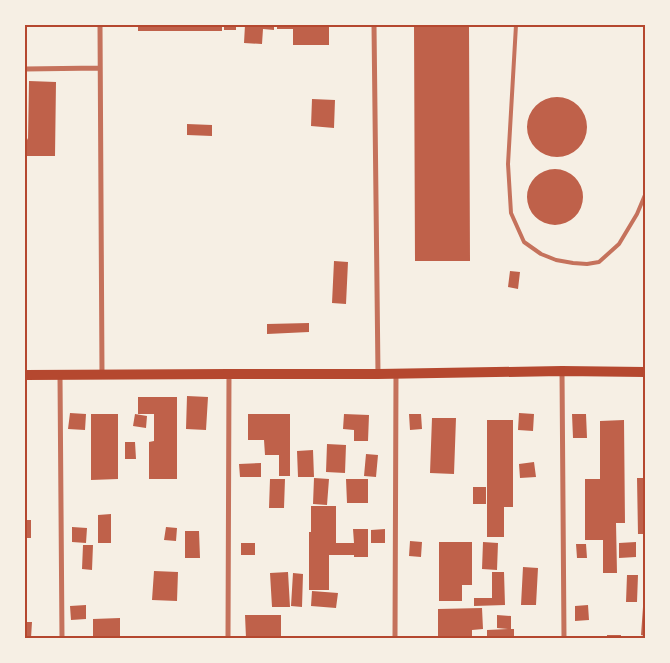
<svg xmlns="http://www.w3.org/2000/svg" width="670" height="663" viewBox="0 0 670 663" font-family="Quicksand,sans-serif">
<rect width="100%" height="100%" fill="#f6efe4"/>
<!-- building -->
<path fill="#bf614a" d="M138,25H222V31H138Z
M224,25H236V30H224Z
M245,25H274V30L263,29L262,44L244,43Z
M277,25H329V45H293V29H277Z
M414,25H469L470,261H415Z
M29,81L56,82L55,156H25V138H27L28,140Z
M527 127a30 30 0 1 1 60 0a30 30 0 1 1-60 0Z
M312,99L335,100L334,128L311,126Z
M25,120H27V135H25Z
M187,124L212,125V136L187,135Z
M527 197a28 28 0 1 1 56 0a28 28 0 1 1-56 0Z
M334,261L348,262L346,304L332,303Z
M510,271L520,272L518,289L508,287Z
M309,323V332L267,334V324Z
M187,396L208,397L206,430L186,429Z
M138,397H177V479H149V442L154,441V414H138Z
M70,413L86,414L85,430L68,429Z
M519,413L534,414L533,431L518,430Z
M91,414H118V479L91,480Z
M135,414L147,416L146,428L133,426Z
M248,414H290V476H279V455H265L264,440H248Z
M344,414L369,415L368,441H354V430L343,429Z
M409,414H421L422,429L410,430Z
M572,414H586L587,438H573Z
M432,418H456L454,474L430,473Z
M487,420H513V507H504V537H487Z
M624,420L625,523H616L617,573H603V540H585V479H600V421Z
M125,442H135L136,459H125Z
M327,444L346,445L345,473L326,472Z
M313,450L314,477H298L297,451Z
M366,454L378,455L376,477L364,476Z
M534,462L536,477L520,478L519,464Z
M261,463V477H240L239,464Z
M314,478L329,479L327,505L313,504Z
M637,478H645V534H638Z
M270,479H285L284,508H269Z
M346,479H368V503H347Z
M473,487H486V504H473Z
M311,506H336V543H354L353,529H368V557H354V555H329V590H309V532H311Z
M111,514V543H98V515Z
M25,520H31V538H25Z
M72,527L87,528L86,543L72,542Z
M166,527L177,528L176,541L164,540Z
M385,529V543H371V530Z
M185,531H199L200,558H185Z
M410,541L422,542L421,557L409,556Z
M439,542H472V585H462V601H439Z
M483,542L498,543L497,570L482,569Z
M636,542V557L619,558V543Z
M241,543H255V555H241Z
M576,544H586L587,558H577Z
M83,545H93L92,570L82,569Z
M523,567L538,568L536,605H521Z
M154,571L178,572L177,601L152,600Z
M288,572L290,607H272L270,573Z
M492,572H504L505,605L474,606V598H492Z
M293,573L303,574L302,607L291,606Z
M627,575H638L637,602H626Z
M312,591L338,593L336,608L311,606Z
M86,605V619L71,620L70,606Z
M588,605L589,620L575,621V606Z
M643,607H645V636L641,635Z
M482,608L483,629L472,630V638H467V637H438V609Z
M245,615H281V638H246Z
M497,615L511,616V629H514V638H487V630L508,629L497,628Z
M120,618V638H93V619Z
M25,622H32L31,638H25Z
M607,635H621V638H607Z"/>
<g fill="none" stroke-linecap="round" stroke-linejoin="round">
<!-- service -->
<path stroke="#c5725c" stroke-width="4" d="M516,25L508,164L511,213L524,242L541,254L556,260L573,263L587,264L599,262L619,244L637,214L645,195"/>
<!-- minor -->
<path stroke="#c5725c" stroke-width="5" d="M100,25L102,374
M374,25L378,374
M25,69L100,68
M562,371L564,638
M60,376L62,638
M228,638L229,374
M395,638L396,374"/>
<!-- secondary -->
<path stroke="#b5482f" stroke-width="10" d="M25,375L229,374H378L562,371L645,372"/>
</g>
<!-- border -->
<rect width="670" height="663" fill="none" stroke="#f6efe4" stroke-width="52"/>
<rect x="26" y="26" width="618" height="611" fill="none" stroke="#b5482f" stroke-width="2"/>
</svg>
